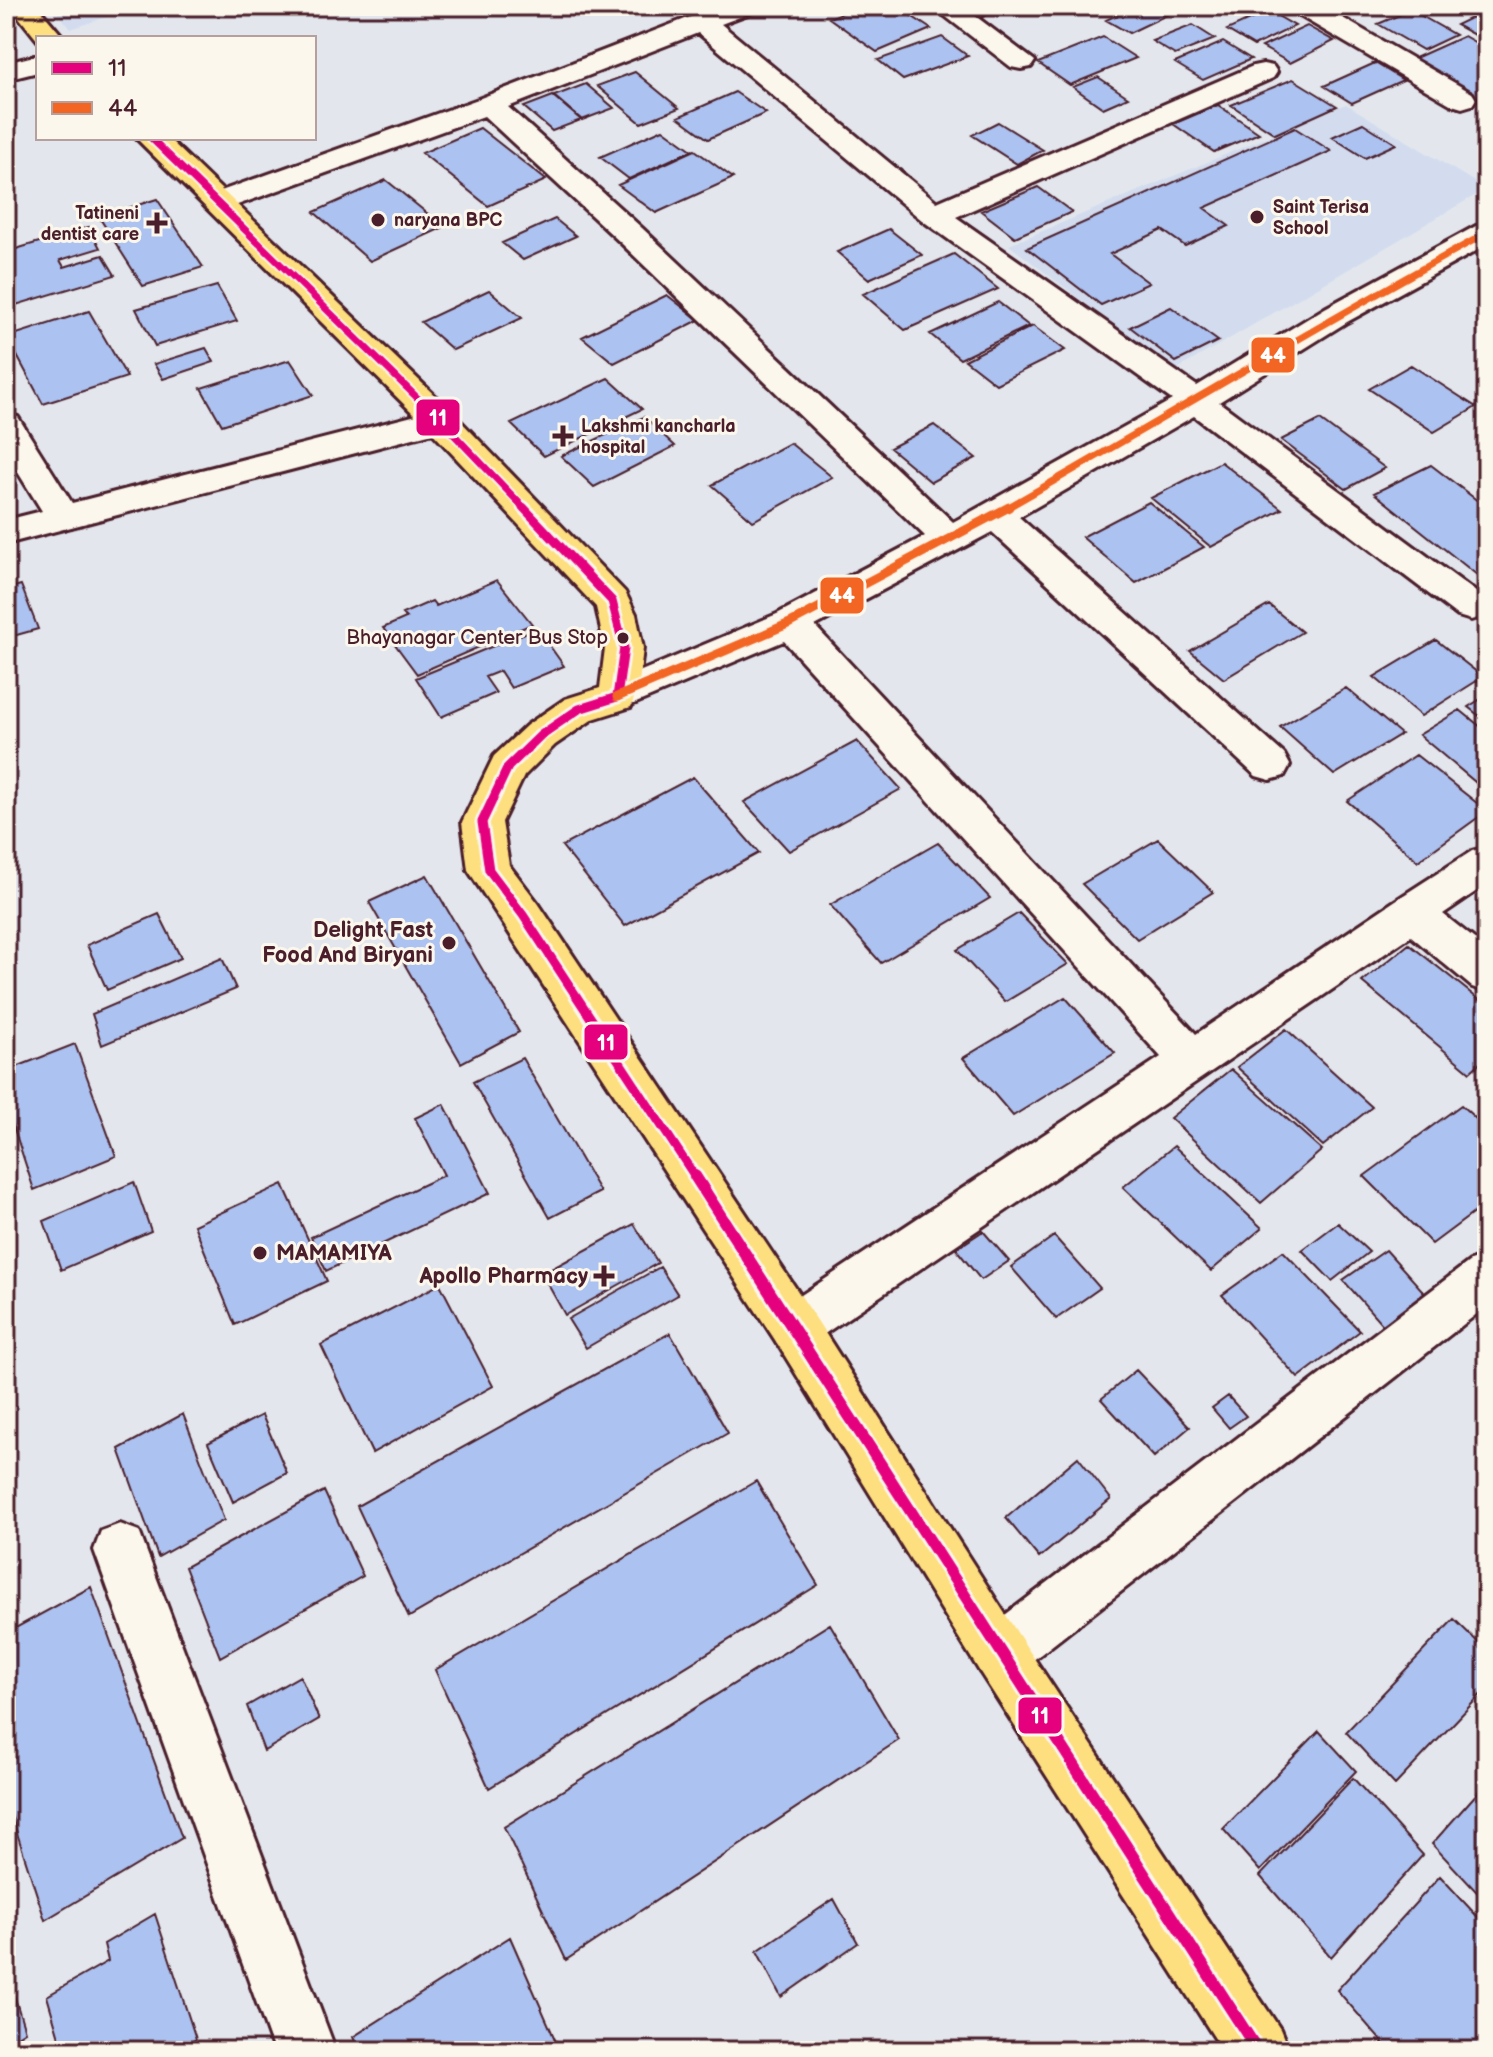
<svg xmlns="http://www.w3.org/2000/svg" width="1493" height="2057" viewBox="0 0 1493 2057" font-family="'Balsamiq Sans',sans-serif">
<rect width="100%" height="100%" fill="#e3e7ed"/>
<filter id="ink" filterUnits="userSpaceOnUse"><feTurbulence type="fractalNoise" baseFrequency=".0125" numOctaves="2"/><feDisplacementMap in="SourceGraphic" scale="16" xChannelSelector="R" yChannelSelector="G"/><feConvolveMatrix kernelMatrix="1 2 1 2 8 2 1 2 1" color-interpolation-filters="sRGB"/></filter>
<g filter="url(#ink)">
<!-- built -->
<path fill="#d2dcee" d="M52,6H138L71,29Z
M1346,104L1486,189L1174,371L1009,245Z"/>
<!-- building -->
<path fill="#acc2f0" stroke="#4a1f2b" stroke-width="2" d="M860,6H896L931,29L877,52L829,18Z
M952,6H1007L976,20Z
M1135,6H1154L1169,14L1129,33L1106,20Z
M1411,10L1455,35L1423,50L1378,24Z
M1487,10V42L1456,25Z
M1269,11L1295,26L1254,46L1227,30Z
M1193,25L1215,39L1175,55L1152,41Z
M1307,26L1334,41L1290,63L1262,47Z
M1464,36L1487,49V94L1478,98L1413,59Z
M942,37L968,56L903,80L878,60Z
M1103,37L1136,58L1070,85L1038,63Z
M1223,42L1251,59L1203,80L1175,63Z
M1375,63L1403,80L1352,103L1324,86Z
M635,72L679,108L641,123L597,86Z
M1098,77L1128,97L1103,108L1073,87Z
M1293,79L1337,106L1275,134L1231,105Z
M586,84L614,108L582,120L554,96Z
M735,92L766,113L708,139L678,117Z
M553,96L581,120L552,131L524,107Z
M1218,105L1259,133L1214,152L1173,124Z
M998,122L1043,150L1017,164L972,135Z
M1363,123L1396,144L1365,158L1332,137Z
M480,128L546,180L488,206L422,153Z
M1295,128L1331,151L1204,208L1229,226L1185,246L1162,230L1110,254L1149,283L1101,305L1027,248Z
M663,129L692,150L629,179L600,157Z
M695,150L733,178L656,213L618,185Z
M386,180L444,227L370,261L314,212Z
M1038,187L1072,212L1015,237L981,211Z
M157,199L203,267L143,286L99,217Z
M555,219L576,236L523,260L502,243Z
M89,227L100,248L60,260L64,267L103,255L115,275L6,308V290L15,287L6,274V252Z
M889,229L922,255L869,279L837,252Z
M954,254L998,289L905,330L863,294Z
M217,286L237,321L155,346L136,309Z
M489,290L522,318L453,350L421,322Z
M667,295L699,320L614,363L582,337Z
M998,302L1029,326L960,359L930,334Z
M1171,307L1218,341L1176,362L1130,327Z
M89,311L127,377L43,404L7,337Z
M1033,326L1065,350L996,384L965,360Z
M206,348L214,362L163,379L154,364Z
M290,360L313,395L222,425L201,388Z
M1411,365L1476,407L1434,432L1369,389Z
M608,378L642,409L544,456L511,424Z
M644,417L675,446L594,487L561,456Z
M1320,420L1385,468L1346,489L1281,440Z
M934,425L976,458L931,482L890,448Z
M790,443L832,477L753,521L712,485Z
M1221,462L1282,509L1211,547L1151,498Z
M1431,465L1487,508V583L1374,493Z
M1149,502L1204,547L1136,583L1082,537Z
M497,580L532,624L417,674L383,628L406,618L402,614L432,601L436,606Z
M21,585L38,629L6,638V589Z
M1269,605L1302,632L1224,679L1190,651Z
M537,628L564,666L511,688L500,671L485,677L496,693L441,717L416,678Z
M1436,640L1483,677L1421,716L1374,677Z
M1346,688L1401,734L1334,775L1280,727Z
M1487,695V722L1468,707Z
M1460,710L1487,732V792L1419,735Z
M857,741L901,789L789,851L744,802Z
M1416,755L1487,811L1418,861L1347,801Z
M693,777L759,853L625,926L562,846Z
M1158,839L1213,892L1137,939L1082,884Z
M938,843L990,898L881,963L830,905Z
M427,875L519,1032L461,1063L369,902Z
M1019,913L1068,964L1005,1002L957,950Z
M159,914L181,958L107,990L87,945Z
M1409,944L1487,1006V1057L1470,1072L1362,982Z
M222,958L236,989L102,1045L92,1014Z
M1065,997L1115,1053L1013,1116L963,1058Z
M1286,1029L1372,1107L1323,1146L1237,1067Z
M75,1044L116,1156L34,1190L6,1104V1071Z
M522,1058L600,1192L550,1218L473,1082Z
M1231,1069L1322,1150L1261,1203L1170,1118Z
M444,1104L490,1193L326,1271L311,1237L444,1175L415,1118Z
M1461,1105L1487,1129V1203L1432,1244L1364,1176Z
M1174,1146L1262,1228L1211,1271L1123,1187Z
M134,1182L151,1231L61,1270L44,1221Z
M283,1184L327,1281L235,1325L194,1225Z
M1338,1223L1369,1252L1332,1281L1302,1250Z
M634,1224L658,1263L565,1315L542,1274Z
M983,1231L1009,1261L981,1280L956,1249Z
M1054,1236L1100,1288L1056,1319L1011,1267Z
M1386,1250L1431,1300L1388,1331L1343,1280Z
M1283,1251L1360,1331L1298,1378L1222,1295Z
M660,1267L678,1295L586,1348L568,1319Z
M440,1284L493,1386L372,1453L321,1345Z
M670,1333L728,1433L409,1617L357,1506Z
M1136,1370L1190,1427L1154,1457L1101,1399Z
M1228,1396L1246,1416L1229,1428L1212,1408Z
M183,1414L224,1520L158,1557L119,1449Z
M262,1415L287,1473L233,1502L208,1443Z
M1078,1457L1111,1499L1039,1558L1006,1518Z
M756,1481L818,1585L489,1788L435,1670Z
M324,1491L363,1576L220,1657L185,1567Z
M91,1587L182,1838L45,1920L6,1799V1633Z
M1454,1619L1487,1651V1688L1395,1785L1346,1732Z
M830,1624L899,1740L566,1960L504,1827Z
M300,1676L319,1719L264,1751L247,1706Z
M1319,1731L1356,1771L1260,1871L1223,1829Z
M1353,1778L1423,1855L1331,1957L1260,1876Z
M1487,1782V1903L1432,1844Z
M1440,1876L1487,1927V2042L1479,2051H1390L1337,1990Z
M834,1899L858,1943L781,1997L757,1951Z
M155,1914L196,2039L175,2051H63L47,1996L108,1961L104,1944Z
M510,1937L557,2044L546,2051H359L353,2037Z
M6,1968L25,2031L6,2043Z"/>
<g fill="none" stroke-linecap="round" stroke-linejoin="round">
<defs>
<path id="minor" d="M719,6H756L753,12L721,24L937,202L1253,66L1263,64L1273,66L1277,72L1273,78L956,217L1197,386L1325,308L1476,226L1487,224V245L1347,322L1219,402L1484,598L1487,603L1484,616L1471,620L1458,616L1194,416L1019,517L1284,754L1290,765L1284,776L1270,780L1256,776L992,532L815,626L1196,1034L1396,900L1472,851L1487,847V884L1443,914L1487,949V992L1472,987L1411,936L811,1343L794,1350L777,1343L770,1327L777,1311L1161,1057L784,641L617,711L603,707L598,697L603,687L777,614L925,536L620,242L484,116L229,208L218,211L207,208L203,202L207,196L478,99ZM698,33L923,221L1172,400L953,522L642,228L508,107Z
M932,6H962L1035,61L1031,67L1021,69L1011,67Z
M1290,6H1322L1472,93L1476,99L1472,105L1462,108L1452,105L1293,12Z
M38,55V72L6,80V63Z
M440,409L452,412L457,420L452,428L6,544V520L42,511L6,453V414L18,417L72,503Z
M1487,1255V1306L1018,1672L999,1680L980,1672L972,1653L980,1634L1470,1261Z
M120,1524L139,1531L146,1550L336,2051H274L94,1550L101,1531Z"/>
<path id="major" d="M10,6H37L64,38H38V41Z
M136,138H168L452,412L625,592L636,614L643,648L639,683L631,707L593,719L555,745L524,776L502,822L509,865L538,903L811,1311L1018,1634L1280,2029L1289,2051H1223L980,1672L777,1343L468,870L462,822L494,756L527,725L565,699L600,688L605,648L596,607L428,428Z"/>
</defs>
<!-- minor casing -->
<use href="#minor" stroke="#4a1f2b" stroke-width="6"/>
<!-- major casing -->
<use href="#major" stroke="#4a1f2b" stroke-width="6"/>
<!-- minor -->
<use href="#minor" fill="#fbf7ec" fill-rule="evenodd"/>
<!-- major -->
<use href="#major" fill="#fddf80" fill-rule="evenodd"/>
<defs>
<path id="bus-1-far2" d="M151,138L440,420L525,509"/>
<path id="bus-1-far1" d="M523,507L612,601L624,648L617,697L579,709L541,735L508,767L482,822L489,870L523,915L696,1178"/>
<path id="bus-1" d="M695,1176L1258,2051"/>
<path id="bus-2-far1" d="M1005,509C1166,418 1324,321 1487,233"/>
<path id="bus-2" d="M617,697L790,623L1009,507"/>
</defs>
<!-- bus-1-far2 casing -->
<use href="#bus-1-far2" stroke="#fbf7ec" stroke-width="11"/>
<!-- bus-1-far1 casing -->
<use href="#bus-1-far1" stroke="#fbf7ec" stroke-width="15"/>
<!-- bus-1 casing -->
<use href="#bus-1" stroke="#fbf7ec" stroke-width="18"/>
<!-- bus-2-far1 casing -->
<use href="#bus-2-far1" stroke="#fbf7ec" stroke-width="11"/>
<!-- bus-2 casing -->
<use href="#bus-2" stroke="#fbf7ec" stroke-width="15"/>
<!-- bus-1-far2 -->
<use href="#bus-1-far2" stroke="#e5007d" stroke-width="7"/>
<!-- bus-1-far1 -->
<use href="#bus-1-far1" stroke="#e5007d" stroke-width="9"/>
<!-- bus-1 -->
<use href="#bus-1" stroke="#e5007d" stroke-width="12"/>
<!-- bus-2-far1 -->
<use href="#bus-2-far1" stroke="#f26522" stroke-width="7"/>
<!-- bus-2 -->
<use href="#bus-2" stroke="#f26522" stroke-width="9"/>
</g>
</g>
<!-- markers -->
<g fill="#4a1f2b" stroke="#fbf7ec" stroke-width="3">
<circle cx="1257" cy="217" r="8"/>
<circle cx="378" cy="220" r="8"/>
<path d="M153 211h8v8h8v8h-8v8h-8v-8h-8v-8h8z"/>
<path d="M559 424h8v8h8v8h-8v8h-8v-8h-8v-8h8z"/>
<circle cx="623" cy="638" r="7"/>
<circle cx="449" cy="943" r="8"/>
<circle cx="260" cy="1253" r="8"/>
<path d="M600 1264h8v8h8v8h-8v8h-8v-8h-8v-8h8z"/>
</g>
<g text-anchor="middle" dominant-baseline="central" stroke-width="6" stroke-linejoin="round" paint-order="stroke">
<!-- far-poi labels -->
<g font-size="18" font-weight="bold" fill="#4a1f2b" stroke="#fbf7ec" text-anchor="start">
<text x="1273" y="207">Saint Terisa<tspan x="1273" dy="21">School</tspan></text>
<text x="139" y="213" text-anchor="end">Tatineni<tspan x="139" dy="21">dentist care</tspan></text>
<text x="394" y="220">naryana BPC</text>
<text x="581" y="426">Lakshmi kancharla<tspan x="581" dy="21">hospital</tspan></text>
</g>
<!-- bus labels -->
<g font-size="20" fill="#4a1f2b" stroke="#fbf7ec" text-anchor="end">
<text x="608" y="638">Bhayanagar Center Bus Stop</text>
</g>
<!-- poi labels -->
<g font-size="22" font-weight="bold" fill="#4a1f2b" stroke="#fbf7ec" text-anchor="end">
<text x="433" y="930">Delight Fast<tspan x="433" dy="25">Food And Biryani</tspan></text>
<text x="276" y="1253" text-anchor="start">MAMAMIYA</text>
<text x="588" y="1276">Apollo Pharmacy</text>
</g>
</g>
<g stroke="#fbf7ec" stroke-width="3">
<rect x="1250" y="336" width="46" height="38" rx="8" fill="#f26522"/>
<rect x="415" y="398" width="46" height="39" rx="8" fill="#e5007d"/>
<rect x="819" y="576" width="46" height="39" rx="8" fill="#f26522"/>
<rect x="583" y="1023" width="46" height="38" rx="8" fill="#e5007d"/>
<rect x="1017" y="1696" width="46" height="39" rx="8" fill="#e5007d"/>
</g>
<g font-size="22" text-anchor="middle" font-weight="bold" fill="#fff">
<text x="1273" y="363">44</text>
<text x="438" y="425">11</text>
<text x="842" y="603">44</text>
<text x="606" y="1050">11</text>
<text x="1040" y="1723">11</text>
</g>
<!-- margin -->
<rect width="1493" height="2057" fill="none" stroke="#fbf7ec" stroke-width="32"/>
<rect x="16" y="16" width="1461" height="2025" fill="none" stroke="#4a1f2b" stroke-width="3" filter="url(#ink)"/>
<!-- legend -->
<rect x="36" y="36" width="280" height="104" fill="#fbf7ec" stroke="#b4a19f" stroke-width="2"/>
<rect x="52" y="62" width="40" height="12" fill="#e5007d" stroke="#b4a19f" stroke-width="2"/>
<text x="108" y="76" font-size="24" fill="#4a1f2b">11</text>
<rect x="52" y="102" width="40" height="12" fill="#f26522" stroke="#b4a19f" stroke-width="2"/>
<text x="108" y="116" font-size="24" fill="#4a1f2b">44</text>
</svg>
